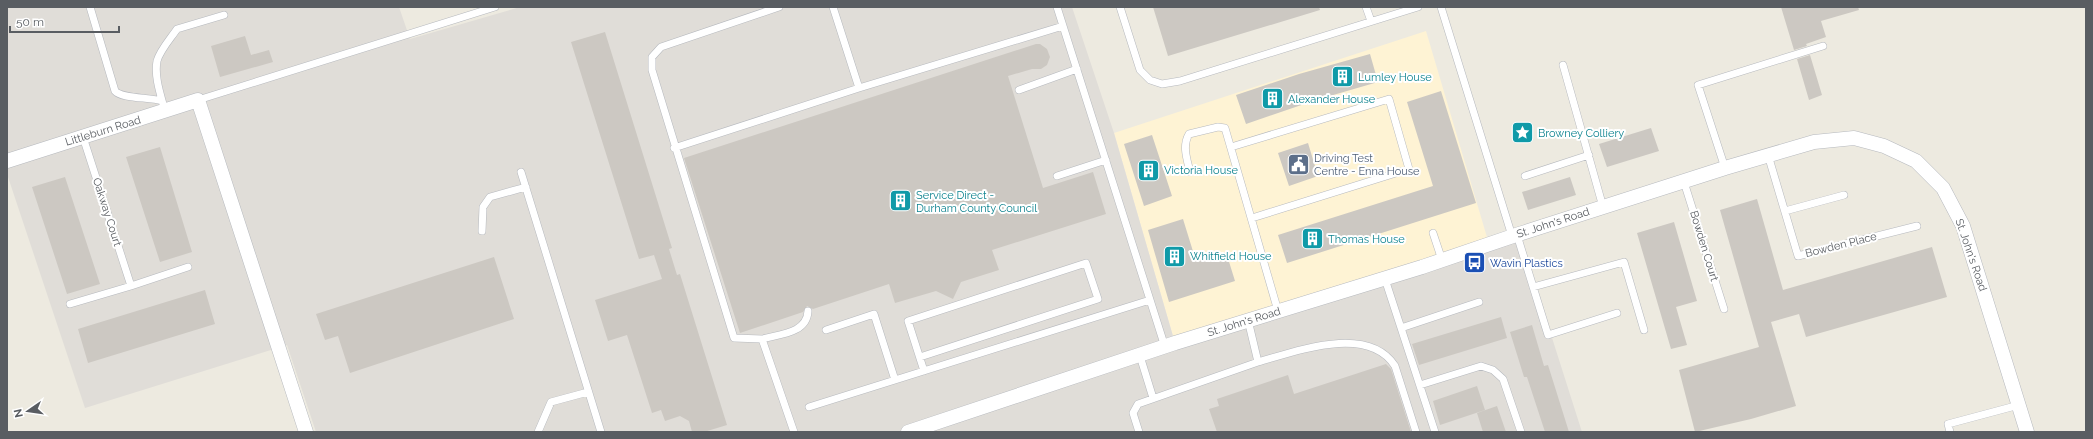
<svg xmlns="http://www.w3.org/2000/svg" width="2093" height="439" viewBox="0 0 2093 439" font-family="Raleway,sans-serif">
<rect width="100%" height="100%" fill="#edeae0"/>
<!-- commercial -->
<path fill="#fef3d4" d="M1426,31L1489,244L1175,343L1114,133Z"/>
<!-- industrial -->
<path fill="#e0ddd8" d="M7,7H399L410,39L520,7H1072L1114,133L1175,343L1519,234L1582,432H316L287,345L85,408L7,174Z"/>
<!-- building -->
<path fill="#ccc8c2" d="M1153,7H1319L1320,10L1168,56Z
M1781,7H1858L1859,10L1821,21L1826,37L1806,44L1807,46L1794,50Z
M605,32L672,248L669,249L677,275L680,274L727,425L704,432H692L689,421L680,416L665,421L661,410L652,413L627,335L608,341L595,300L662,279L654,255L639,259L571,42Z
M245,36L251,55L269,50L273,62L220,77L211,46Z
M1036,44H1040L1047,49L1050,57L1047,65L1041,69H1032L1008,76L1043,188L1093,172L1106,214L992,250L999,270L961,282L953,299L936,291L895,303L889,284L813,309L807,306L803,312L740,333L684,158Z
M1370,54L1378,82L1316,100L1246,124L1236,95L1299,74Z
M1810,55L1822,95L1809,100L1797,59Z
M1441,91L1476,203L1287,263L1278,235L1433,186L1407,102Z
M1651,128L1659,151L1607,167L1599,144Z
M1152,135L1172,196L1144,206L1124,144Z
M1308,143L1318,176L1289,186L1278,153Z
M160,147L192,252L160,262L126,157Z
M65,177L100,284L67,294L32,187Z
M1570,177L1576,195L1528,210L1522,192Z
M1757,199L1783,290L1932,247L1947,297L1806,337L1799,314L1771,322L1796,406L1751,419L1695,432L1679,370L1759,347L1720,210Z
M1183,219L1196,261L1226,252L1235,281L1169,302L1148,230Z
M1674,222L1697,301L1676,307L1687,345L1671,349L1637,233Z
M494,257L514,319L350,373L338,336L325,340L316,314Z
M205,290L215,324L88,363L78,329Z
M1501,317L1507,338L1419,365L1412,344Z
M1532,325L1544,366L1548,365L1569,432H1545L1527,377H1524L1510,332Z
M1386,364L1391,369L1411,432H1217L1209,409L1219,406L1217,399L1288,375L1294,394Z
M1477,386L1485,410L1440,425L1433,401Z
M1497,406L1506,432H1483L1477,413Z"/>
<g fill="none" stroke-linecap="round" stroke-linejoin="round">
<defs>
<path id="service" d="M90,7L115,91C122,99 150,97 162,101
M833,7L859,88
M1057,7L1165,347
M1120,7L1140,70L1150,80L1162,84L1180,81L1418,7
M1366,7L1371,21
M1441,7L1512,236
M1563,65L1603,207
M1019,90L1077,69
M198,100L495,7
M165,111C161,96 154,77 157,61C160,50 171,38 177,29L224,15
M83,137L131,286
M1231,147L1389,99L1409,169L1252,218
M674,148L859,88L1063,26
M1768,155L1798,256L1917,226
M1725,168L1698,85L1823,46
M521,172L601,432
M1190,172C1187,159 1182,146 1189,134L1218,127L1225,128L1278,311
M1057,176L1106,160
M1525,176L1589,155
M1684,182L1724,309
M1785,211L1844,195
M482,231L483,207L490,197L526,187
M1433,233L1442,260
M1517,235L1548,335L1617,313
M1385,279L1435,432
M1533,287L1624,262L1644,330
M70,304L131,286L188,267
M1248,320L1258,362C1297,351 1368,324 1395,366L1416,432
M1401,328L1479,302
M826,330L874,314L895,380
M762,339L734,338L652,70V57L661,47L779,7
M1140,356L1153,398
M920,357L1098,299L1086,263L908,321L924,371
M1420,385L1481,366L1493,370L1503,379L1521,432
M809,407L1150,300
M538,432L551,402L588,392
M794,432L762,339C781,334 807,333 808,311
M1139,432L1133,413L1138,404L1258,362
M1950,432L1948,424L2019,405"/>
<path id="minor" d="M7,161L198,100L306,432
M908,432L1175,343L1422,267L1519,234L1725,168L1814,142L1854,138L1884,146L1916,161L1943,188L1963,226L2027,432"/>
</defs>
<!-- service casing -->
<use href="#service" stroke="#b6b9be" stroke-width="8"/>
<!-- minor casing -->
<use href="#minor" stroke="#b6b9be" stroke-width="15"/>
<!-- service -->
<use href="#service" stroke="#fff" stroke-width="7"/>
<!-- minor -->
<use href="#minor" stroke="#fff" stroke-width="14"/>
</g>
<!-- icons -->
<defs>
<symbol id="building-square" viewBox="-11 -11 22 22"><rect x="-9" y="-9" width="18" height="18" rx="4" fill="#0f9aa8" stroke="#fff"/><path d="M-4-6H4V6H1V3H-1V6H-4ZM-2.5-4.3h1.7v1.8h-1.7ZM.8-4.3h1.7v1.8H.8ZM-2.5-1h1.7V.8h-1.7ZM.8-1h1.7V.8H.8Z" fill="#fff"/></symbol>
<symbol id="sight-square" viewBox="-11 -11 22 22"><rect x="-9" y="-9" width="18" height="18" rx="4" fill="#0f9aa8" stroke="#fff"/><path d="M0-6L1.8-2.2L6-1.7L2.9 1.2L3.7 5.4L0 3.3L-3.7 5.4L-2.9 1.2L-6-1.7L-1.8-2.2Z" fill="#fff"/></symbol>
<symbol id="civic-square" viewBox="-11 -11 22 22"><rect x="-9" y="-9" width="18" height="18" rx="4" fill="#5c6f8a" stroke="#fff"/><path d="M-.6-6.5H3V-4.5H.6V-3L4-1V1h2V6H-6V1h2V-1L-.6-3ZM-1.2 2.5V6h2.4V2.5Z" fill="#fff"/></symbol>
<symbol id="bus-square" viewBox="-11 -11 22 22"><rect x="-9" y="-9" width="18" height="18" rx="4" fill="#1a4fb4" stroke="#fff"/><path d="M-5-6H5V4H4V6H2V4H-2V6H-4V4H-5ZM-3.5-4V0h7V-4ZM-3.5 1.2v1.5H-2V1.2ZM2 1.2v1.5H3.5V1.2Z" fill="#fff"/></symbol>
</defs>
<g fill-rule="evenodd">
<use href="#building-square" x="1330" y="64" width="25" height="25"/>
<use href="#building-square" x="1260" y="86" width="25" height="25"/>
<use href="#sight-square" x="1510" y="120" width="25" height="25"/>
<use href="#civic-square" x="1286" y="152" width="25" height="25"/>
<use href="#building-square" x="1136" y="158" width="25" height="25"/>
<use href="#building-square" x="888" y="188" width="25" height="25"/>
<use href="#building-square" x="1300" y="226" width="25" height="25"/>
<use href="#building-square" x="1162" y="244" width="25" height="25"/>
<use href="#bus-square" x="1462" y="250" width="25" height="25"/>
</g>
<g text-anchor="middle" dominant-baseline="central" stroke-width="4" stroke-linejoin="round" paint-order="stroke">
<!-- culture labels -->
<g font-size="11" fill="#0d838f" stroke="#fff" text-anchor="start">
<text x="1358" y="77">Lumley House</text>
<text x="1288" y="99">Alexander House</text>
<text x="1538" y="133">Browney Colliery</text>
<text x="1164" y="170">Victoria House</text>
<text x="916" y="195">Service Direct -<tspan x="916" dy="13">Durham County Council</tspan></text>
<text x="1328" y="239">Thomas House</text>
<text x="1190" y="256">Whitfield House</text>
</g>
<!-- street labels -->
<g font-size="11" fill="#595d62" stroke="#fff">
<text transform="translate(103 131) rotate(-17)">Littleburn Road</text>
<text transform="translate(107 212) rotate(72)">Oakway Court</text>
<text transform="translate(1553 223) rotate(-18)">St. John's Road</text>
<text transform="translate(1841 245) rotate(-14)">Bowden Place</text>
<text transform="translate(1704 246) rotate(73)">Bowden Court</text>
<text transform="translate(1971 255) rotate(71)">St. John's Road</text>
<text transform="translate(1244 322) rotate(-17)">St. John's Road</text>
</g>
<!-- service labels -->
<g font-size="11" fill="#4e5e75" stroke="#fff" text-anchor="start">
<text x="1314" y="158">Driving Test<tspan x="1314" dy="13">Centre - Enna House</tspan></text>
</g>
<!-- transit labels -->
<g font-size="11" fill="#164399" stroke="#fff" text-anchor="start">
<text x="1490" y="263">Wavin Plastics</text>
</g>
</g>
<!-- border -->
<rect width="2093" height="439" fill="none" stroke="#595d62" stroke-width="16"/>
<!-- north arrow -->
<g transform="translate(28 411) rotate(257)" stroke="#ffffff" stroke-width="3" paint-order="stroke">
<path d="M0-3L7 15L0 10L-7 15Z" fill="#595d62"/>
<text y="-6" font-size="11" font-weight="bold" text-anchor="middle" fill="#595d62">N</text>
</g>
<!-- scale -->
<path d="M10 26v6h109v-6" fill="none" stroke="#595d62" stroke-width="2"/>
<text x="16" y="26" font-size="12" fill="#595d62" stroke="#ffffff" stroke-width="3" paint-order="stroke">50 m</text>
</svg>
